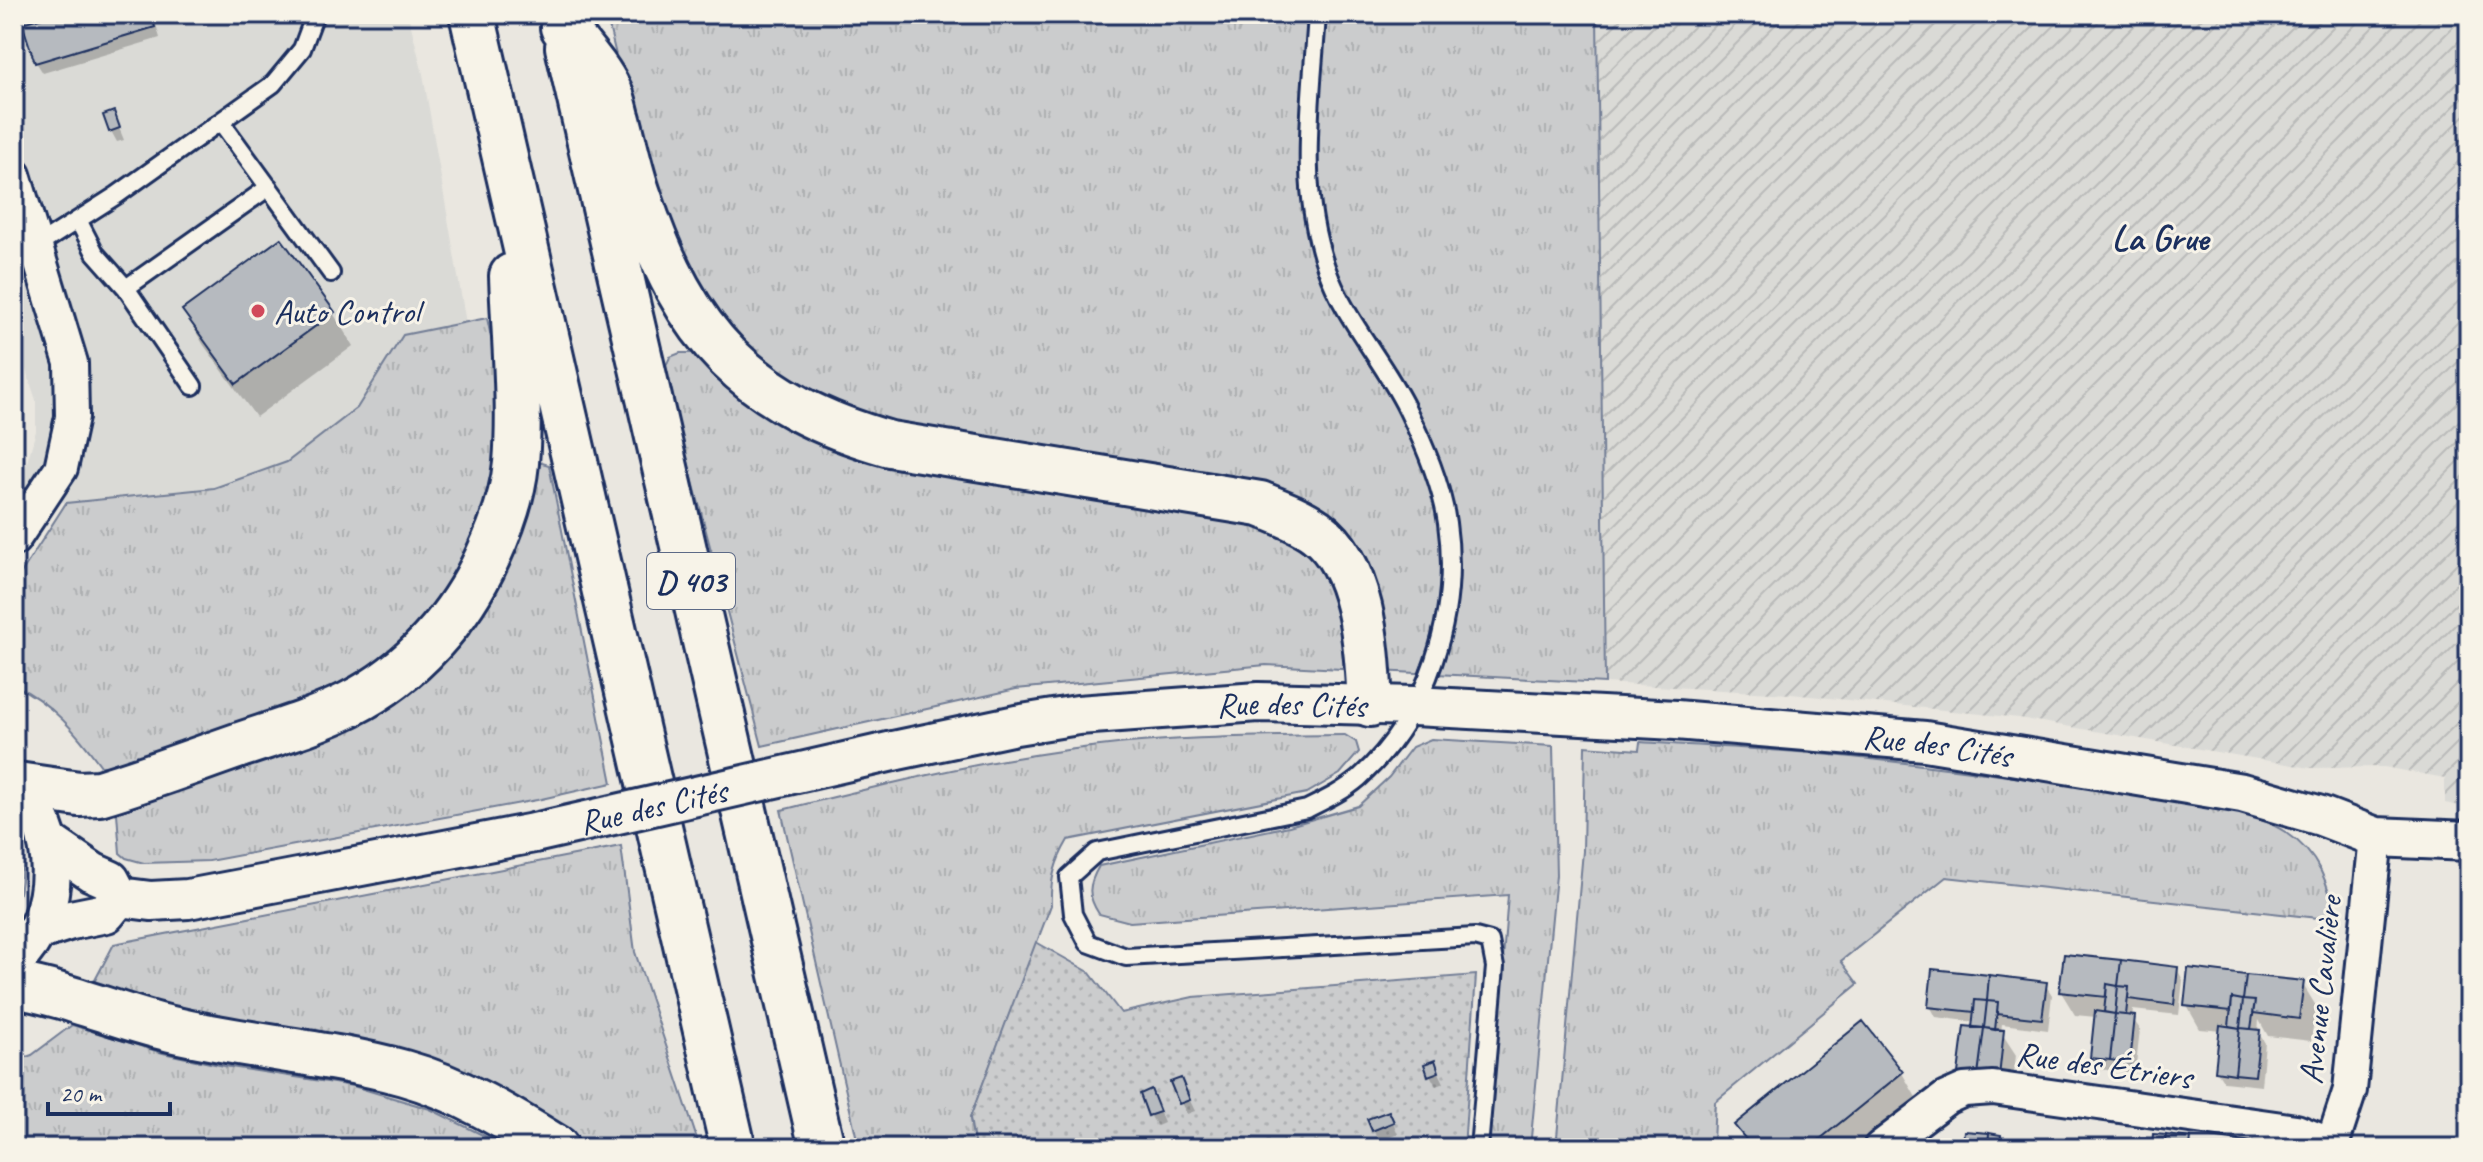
<svg xmlns="http://www.w3.org/2000/svg" width="2483" height="1162" viewBox="0 0 2483 1162" font-family="Caveat,sans-serif">
<defs>
<pattern id="industrial-furrows" width="10" height="10" patternUnits="userSpaceOnUse" patternTransform="scale(2)"><rect width="10" height="10" fill="#dadad6"/><path d="M-1 1l2-2M0 10L10 0M9 11l2-2" fill="none" stroke="#babbba"/></pattern>
<pattern id="grass-tufts" width="24" height="20" patternUnits="userSpaceOnUse" patternTransform="scale(2)"><rect width="24" height="20" fill="#cbcccd"/><path d="M3 7l-1-3M5 7V3M7 7l1-3M15 17l-1-3M17 17v-4M19 17l1-3" fill="none" stroke="#aeb0b2"/></pattern>
<pattern id="garden-dots" width="8" height="8" patternUnits="userSpaceOnUse" patternTransform="scale(2)"><rect width="8" height="8" fill="#cbcccd"/><path d="M2 2h.1M6 6h.1" fill="none" stroke="#aeb0b2" stroke-width="1.8" stroke-linecap="round"/></pattern>
</defs>
<rect width="100%" height="100%" fill="#eae7e0"/>
<filter id="ink" filterUnits="userSpaceOnUse"><feTurbulence type="fractalNoise" baseFrequency=".0125" numOctaves="2"/><feDisplacementMap in="SourceGraphic" scale="16" xChannelSelector="R" yChannelSelector="G"/><feConvolveMatrix kernelMatrix="1 2 1 2 8 2 1 2 1" color-interpolation-filters="sRGB"/></filter>
<g filter="url(#ink)">
<!-- built -->
<path fill="#dadad6" d="M14,14H408L423,74L466,323L403,335L357,408L287,462L214,488L66,503L14,486L26,466L36,431V400L14,334Z"/>
<!-- industrial -->
<path fill="url(#industrial-furrows)" d="M1597,14H2469V808L2445,803V778L2384,767L2310,768L2019,718L1791,694L1605,683Z"/>
<!-- grass -->
<path fill="url(#grass-tufts)" stroke="#737e96" stroke-width="2" d="M606,14H1597L1605,683L1266,665L1016,689L762,746L664,370L670,357L680,353H693L715,317L646,179Z
M487,318L498,371L495,475L476,529L452,580L433,613L394,652L336,688L162,753L115,767L101,766C77,733 51,702 14,685V584L66,503L214,488L287,462L357,408L403,335Z
M535,461L549,465L612,783L537,800L209,861L144,863L126,858L120,853L117,813L121,805L464,634L494,594L513,549Z
M1345,735L1356,742L1359,752L1340,774L1307,793L1068,840C1055,862 1050,880 1051,905L970,1118L975,1148H859L781,810C871,788 962,765 1054,752C1150,737 1248,736 1345,735Z
M1431,739L1553,746L1556,875L1530,1148H1488L1508,895L1130,922L1099,914C1087,896 1088,885 1099,866L1289,826L1358,806L1389,777L1412,747Z
M1640,742C1696,746 1753,748 1810,753C1911,762 2011,776 2111,791C2166,799 2240,802 2287,833C2319,854 2329,885 2336,920L1946,877L1841,961L1858,984L1715,1102L1713,1142L1709,1148H1556L1583,851L1585,746L1639,750Z
M14,833C25,860 23,884 14,911Z
M621,846L635,952L700,1148H586L530,1105L464,1072L157,1005L93,984L114,944Z
M72,1025L163,1053L224,1066L353,1086L430,1109L509,1148H14V1061L32,1055Z"/>
<!-- garden -->
<path fill="url(#garden-dots)" stroke="#737e96" stroke-width="2" d="M1036,942L1089,972L1121,1013L1193,997L1476,975L1464,1148H975L970,1118Z"/>
<!-- shadow -->
<path fill="#0003" d="M59,14H153L160,38L43,73L36,62Z
M113,113L124,140L117,142L111,131Z
M184,311L333,313L353,346L256,417L203,344Z
M2177,969L2183,980L2179,1015L2133,1010L2132,1018L2140,1029L2135,1073L2098,1069L2092,1058L2096,1017L2075,1015L2061,992Z
M2302,983L2316,1006L2311,1041L2268,1036L2259,1020L2258,1032L2265,1043L2261,1086L2224,1082L2217,1071L2222,1031L2200,1029L2187,1006Z
M2045,984L2052,995L2048,1030L2002,1024L2001,1032L2016,1055L2011,1100L1974,1095L1960,1072L1975,1022L1936,1017L1930,1006Z
M1434,1062L1444,1083L1436,1086L1430,1075Z
M1902,1073L1921,1106L1869,1148H1750L1737,1125Z
M1180,1080L1195,1111L1187,1114L1181,1103Z
M1156,1103L1164,1123L1157,1126L1150,1115Z
M1389,1113L1398,1134L1380,1141L1373,1130Z
M2041,1141L2102,1148H2040Z"/>
<!-- building -->
<path fill="#b6babf" stroke="#1b2f5e" stroke-width="2" d="M53,14H151L155,27L35,63L22,23Z
M114,111L120,128L109,132L103,115Z
M281,238L335,312L236,384L182,310Z
M2064,954L2121,960L2118,986L2107,984L2106,997L2059,992Z
M2121,960L2178,967L2174,1005L2128,999L2129,987L2118,986Z
M2188,968L2246,975L2243,1000L2232,998L2231,1011L2184,1006Z
M1932,969L1989,975L1987,1001L1975,1000L1974,1012L1928,1007Z
M1989,975L2047,982L2042,1019L1997,1014L1998,1002L1987,1001Z
M2246,975L2304,981L2299,1019L2253,1013L2255,1001L2243,1000Z
M2107,984L2118,986L2115,1014L2104,1012Z
M2118,986L2129,987L2126,1015L2115,1014Z
M2232,998L2243,1000L2240,1028L2229,1026Z
M1975,1000L1987,1001L1984,1028H1972Z
M2243,1000L2255,1001L2251,1029L2240,1028Z
M1987,1001L1998,1002L1995,1030L1984,1028Z
M2095,1011L2115,1014L2110,1060L2090,1058Z
M2115,1014L2135,1016L2130,1063L2110,1060Z
M1863,1021L1903,1072L1809,1148H1753L1734,1125Z
M2220,1025L2240,1028L2235,1074L2215,1071Z
M1964,1026L1984,1028L1978,1075L1958,1073Z
M1984,1028L2004,1030L1999,1077L1978,1075Z
M2240,1028L2260,1030L2255,1076L2235,1074Z
M1435,1060L1439,1072L1428,1076L1424,1064Z
M1181,1078L1190,1100L1179,1104L1170,1082Z
M1151,1089L1160,1112L1148,1116L1140,1094Z
M1389,1111L1394,1122L1372,1131L1367,1119Z
M1964,1131L1989,1133L1988,1146L2006,1148H1962Z
M1989,1133L2001,1135L2000,1147L1988,1146Z
M2153,1134L2166,1135L2164,1148L2152,1146Z
M2166,1135L2191,1138L2190,1148H2131L2132,1144L2164,1148Z
M2039,1139L2051,1141V1148H2038Z
M2051,1141L2075,1143V1148H2051Z"/>
<g fill="none" stroke-linecap="round" stroke-linejoin="round">
<defs>
<path id="service" d="M1317,14C1312,99 1297,185 1326,267C1344,319 1383,360 1407,409C1424,444 1442,485 1447,523C1460,614 1428,716 1359,778C1344,791 1325,800 1307,809L1097,852L1069,877L1073,914L1088,943L1126,957L1475,937L1490,941L1495,967L1479,1148
M221,122L331,273
M78,220L95,253L126,288L193,386
M37,246L117,195L273,84L302,49L315,14
M126,288L269,187"/>
<path id="minor" d="M14,175L71,363L72,417L61,468L14,539
M1880,1148L1946,1098L1964,1090L1993,1088L2296,1131L2332,1145
M2328,1148L2332,1145L2350,1090L2376,837"/>
<g id="tertiary">
<path id="s1" d="M893,751L1016,725L1078,715L1258,702L1414,706L1676,720L1925,741L2242,793L2321,816L2376,837L2469,841"/>
<path d="M14,782C63,829 63,914 14,961"/>
<path d="M48,842L92,872L110,880L119,897"/>
<path d="M119,897L151,901L188,899L534,833"/>
<path d="M37,931L71,920L106,913L119,897"/>
</g>
<path id="primary" d="M472,14L733,1148
M563,27C578,47 598,68 609,91C614,100 615,111 618,120C625,146 630,172 639,197C685,336 748,404 890,444L1260,504C1280,512 1299,519 1316,531C1364,566 1367,651 1370,704
M568,47L822,1148
M17,785L79,794L99,793C146,779 191,762 237,746C275,733 314,722 350,704C412,673 460,618 488,556C501,528 513,495 516,463C521,404 514,336 512,276
M14,985C68,994 118,1017 171,1029C248,1047 328,1052 404,1073C458,1088 508,1118 556,1148"/>
</defs>
<!-- service casing -->
<use href="#service" stroke="#1b2f5e" stroke-width="22"/>
<!-- minor casing -->
<use href="#minor" stroke="#1b2f5e" stroke-width="38"/>
<!-- tertiary casing -->
<use href="#tertiary" stroke="#1b2f5e" stroke-width="44"/>
<!-- primary casing -->
<use href="#primary" stroke="#1b2f5e" stroke-width="50"/>
<!-- service -->
<use href="#service" stroke="#f7f3e8" stroke-width="16"/>
<!-- minor -->
<use href="#minor" stroke="#f7f3e8" stroke-width="32"/>
<!-- tertiary -->
<use href="#tertiary" stroke="#f7f3e8" stroke-width="38"/>
<!-- primary -->
<use href="#primary" stroke="#f7f3e8" stroke-width="44"/>
<defs>
<g id="tertiary-bridge">
<path id="s2" d="M534,833L893,751"/>
</g>
</defs>
<!-- tertiary-bridge casing -->
<use href="#tertiary-bridge" stroke="#1b2f5e" stroke-width="44" stroke-linecap="butt"/>
<!-- tertiary-bridge -->
<use href="#tertiary-bridge" stroke="#f7f3e8" stroke-width="38"/>
</g>
</g>
<!-- markers -->
<circle fill="#d1495b" stroke="#f7f3e8" stroke-width="3" cx="258" cy="311" r="8"/>
<g text-anchor="middle" dominant-baseline="central" stroke-width="6" stroke-linejoin="round" paint-order="stroke">
<!-- shield labels -->
<rect fill="#f7f3e8" stroke="#5d6a87" stroke-width="2" x="647" y="553" width="88" height="56" rx="6"/>
<g font-size="32" font-weight="bold" fill="#1b2f5e">
<text x="691" y="581">D 403</text>
</g>
<!-- poi labels -->
<g font-size="34" fill="#1b2f5e" stroke="#f7f3e8" text-anchor="start">
<text x="274" y="311">Auto Control</text>
</g>
<!-- street labels -->
<g font-size="34" fill="#1b2f5e" stroke="#f7f3e8">
<text stroke="none"><textPath href="#s1" startOffset="402">Rue des Cités</textPath></text>
<text stroke="none"><textPath href="#s1" startOffset="1050">Rue des Cités</textPath></text>
<text stroke="none"><textPath href="#s2" startOffset="122">Rue des Cités</textPath></text>
<text transform="translate(2320 990) rotate(-84)">Avenue Cavalière</text>
<text transform="translate(2104 1065) rotate(8)">Rue des Étriers</text>
</g>
<!-- neighbourhood labels -->
<g font-size="36" font-weight="bold" fill="#1b2f5e" stroke="#f7f3e8">
<text x="2160" y="238">La Grue</text>
</g>
</g>
<!-- margin -->
<rect width="2483" height="1162" fill="none" stroke="#f7f3e8" stroke-width="48"/>
<rect x="24" y="24" width="2435" height="1114" fill="none" stroke="#1b2f5e" stroke-width="3" filter="url(#ink)"/>
<!-- scale -->
<path d="M48 1102v12h122v-12" fill="none" stroke="#1b2f5e" stroke-width="4"/>
<text x="60" y="1102" font-size="24" fill="#1b2f5e" stroke="#f7f3e8" stroke-width="6" paint-order="stroke">20 m</text>
</svg>
